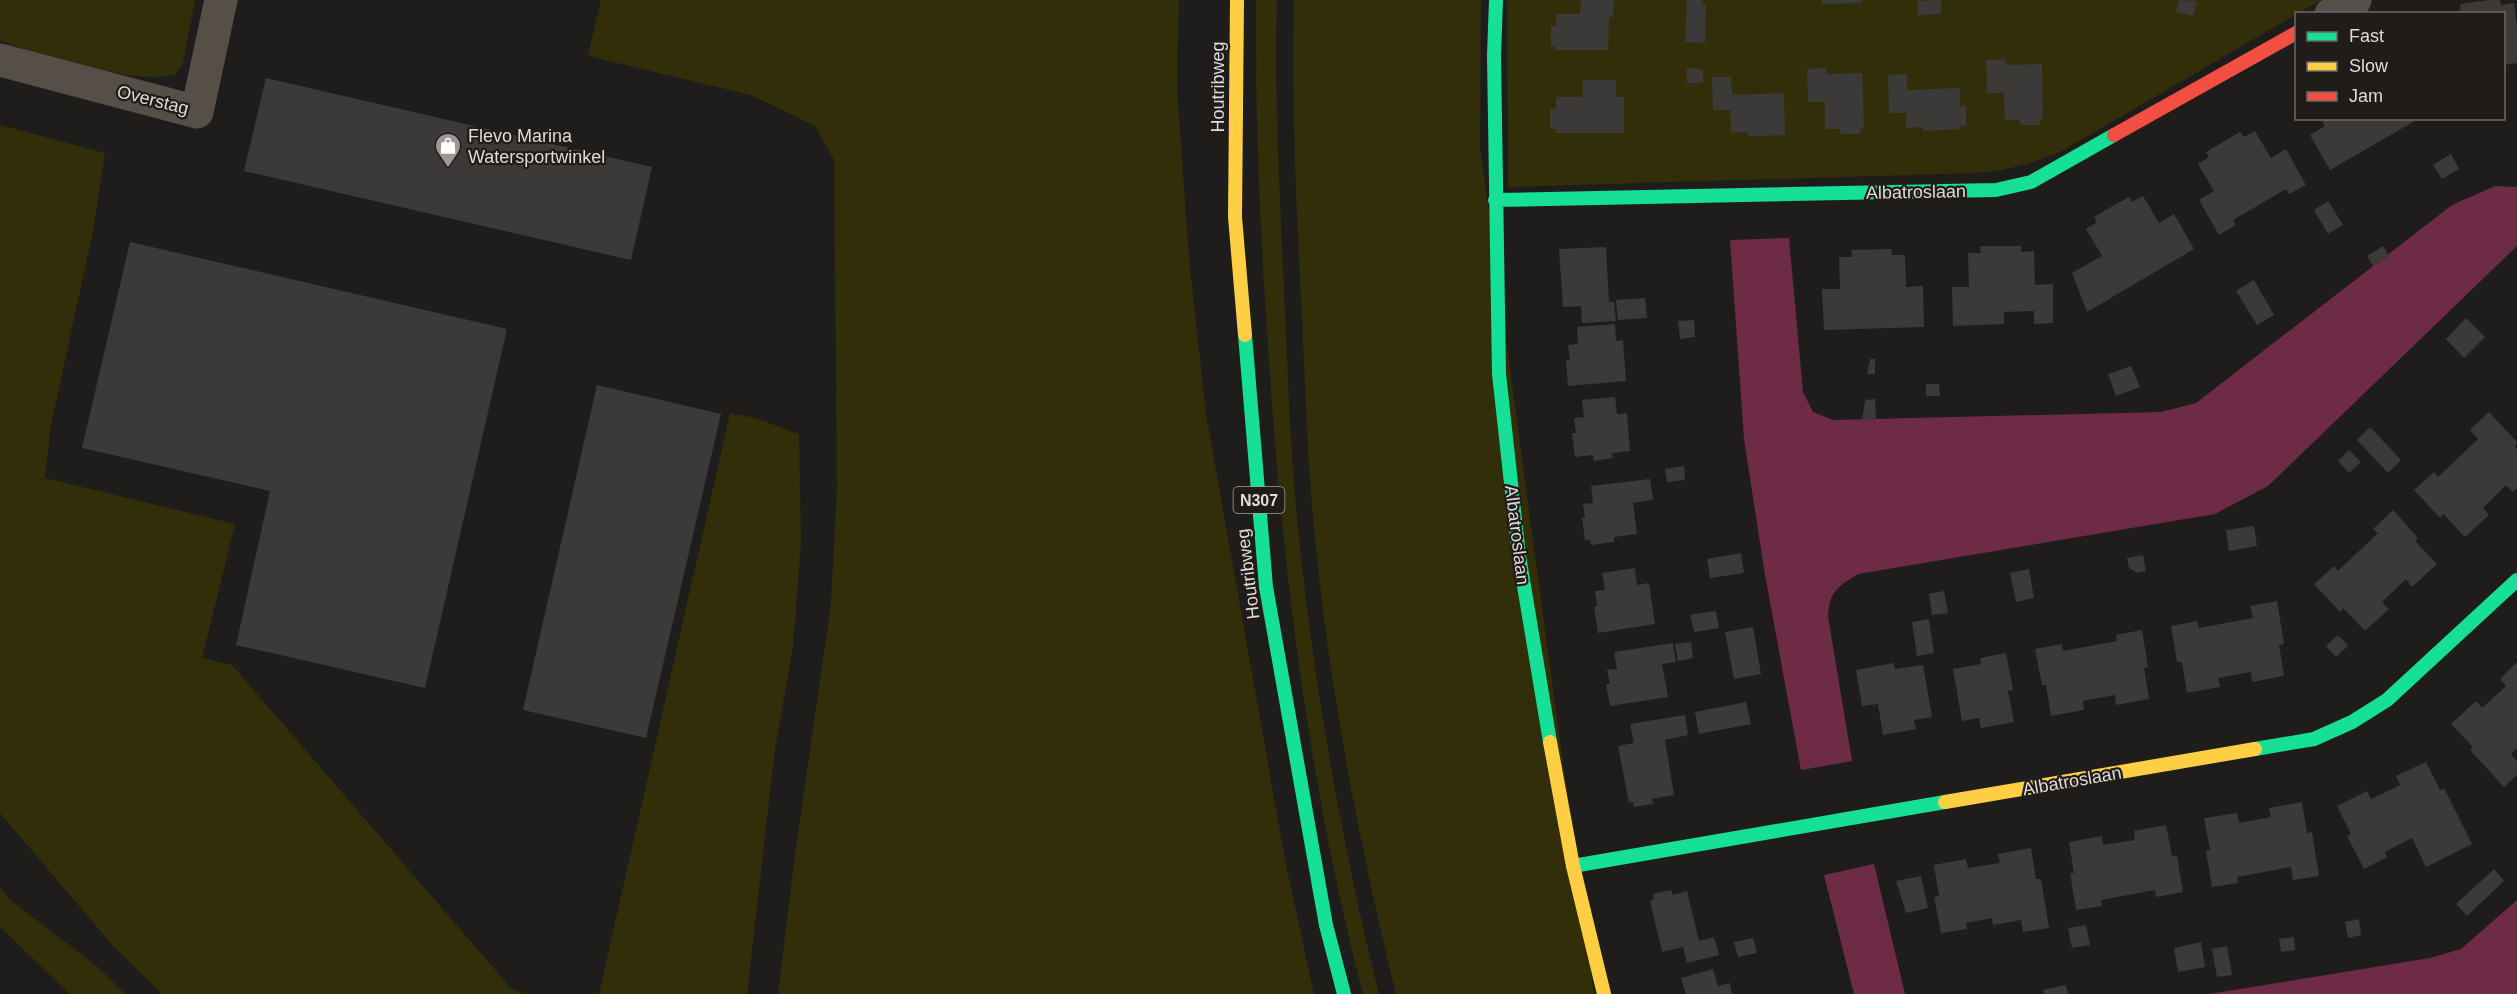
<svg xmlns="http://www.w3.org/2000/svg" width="2517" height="994" viewBox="0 0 2517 994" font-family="Arial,sans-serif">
<rect width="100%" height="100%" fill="#1f1d1b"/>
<!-- green -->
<path fill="#322e0a" d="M0,0H195L183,63L175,75C139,81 105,71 71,62C46,56 23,50 0,40Z
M601,0H1179L1177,87L1189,258L1206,414L1286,865L1314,994H778L795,854L831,604L837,488L834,160L815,126L751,95L588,56Z
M1256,0H1277C1274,97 1280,195 1284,292C1288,370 1290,450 1298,528C1314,685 1341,841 1379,994H1363C1308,783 1282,565 1268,347C1260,232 1255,116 1256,0Z
M1294,0H1481L1480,146L1594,994H1396C1359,844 1330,692 1315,538C1307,458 1305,377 1301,297C1296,198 1291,99 1294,0Z
M1507,0H2321L2062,151L2030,163L1998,171L1974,173L1508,187Z
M0,125L105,153L93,231L51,425L45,478L235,524L202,658L232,665L510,987L522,994H162L114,947L0,813Z
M730,413L755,418L799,434L801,542L793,647L775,749L747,994H599Z
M0,887L8,898L99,968L125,994H70L0,927Z"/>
<!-- water -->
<path fill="#6d2b45" d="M2495,186L2517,187V246L2268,486L2215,514L1858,574C1837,587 1830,591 1828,616L1852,761L1801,770L1765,575L1744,439L1730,240L1789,238L1803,392L1813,412L1833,420L2161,412L2196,403L2452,205Z
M1874,864L1905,994H1854L1824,875Z
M2517,900V994H2209L2430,958L2461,949Z"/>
<!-- building -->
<path fill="#3c3a39" d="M1581,0H1614L1613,17H1609L1608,50H1555V46H1551V26L1556,27V14H1580Z
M1687,0H1703L1702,5H1706L1705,43L1685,42Z
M1822,0H1861L1862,3L1822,4Z
M1941,0V14L1918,15L1917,1Z
M2179,0L2197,1L2193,16L2176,12Z
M2489,0H2500L2501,5L2514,3L2517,27V63L2504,65V14H2450L2461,10L2460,4Z
M2005,59L2006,65L2042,64L2043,119H2040V125H2020V120H2005L2004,93H1987L1986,60Z
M1687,68L1703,69V83H1687Z
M1826,68V74L1862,73L1864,128H1861L1860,134H1841L1840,129H1825V102H1808L1807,69Z
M1907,74V90L1960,88V106H1966V126H1960L1961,129L1923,131V127L1906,128V113H1889L1888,75Z
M1712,77H1731L1732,95L1784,93L1785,135L1748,136L1747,132L1731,133L1730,110H1713Z
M266,78L652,167L631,260L244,171Z
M1583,80H1616V97H1624V133H1556V129H1550V109H1556V97H1583Z
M2321,118H2420L2330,170L2310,135L2325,126Z
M2255,131L2271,158L2286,149L2306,185L2289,194L2286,189L2259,205L2233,220L2236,225L2219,235L2199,200L2214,191L2198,164L2209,157L2206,152L2240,132L2244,137Z
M2451,154L2459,169L2442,179L2433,165Z
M2143,196L2159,223L2174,214L2194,249L2087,312L2072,273L2102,256L2086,229L2097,222L2094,217L2111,207L2129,197L2132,202Z
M2328,201L2343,225L2328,234L2314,210Z
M130,242L507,329L425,688L236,645L270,491L82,448Z
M1980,246H2021V252L2034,251L2035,285L2053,284V323L2034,324V311L2004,312V324L1953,326L1952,287H1969L1968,253H1981Z
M2383,246L2389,256L2373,266L2367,256Z
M1606,247L1609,302H1614L1616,321L1582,323L1581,306L1563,307L1559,249Z
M1891,249L1892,255H1905L1906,287L1923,286L1924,327L1824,330L1822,289H1840L1839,257H1852L1851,250Z
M2254,280L2274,315L2257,325L2236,291Z
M1645,298L1647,318L1618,320L1616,300Z
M2466,318L2485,337L2464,358L2446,339Z
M1694,320L1695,337L1680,339L1678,321Z
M1615,324L1616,341L1623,340L1626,381L1568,386L1566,360H1570L1568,345L1578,344L1577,327Z
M1870,359H1875V374H1867Z
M2131,366L2140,387L2116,396L2108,374Z
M1926,384H1939L1940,396H1926Z
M597,385L721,414L646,738L523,710Z
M1615,397L1617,414L1627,413L1630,451L1612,453L1613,458L1594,461L1593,455L1575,457L1572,433H1576L1574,418L1584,417L1582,400Z
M1875,399L1876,420L1862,421L1865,400Z
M2489,412L2517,442L2515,447L2517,449V488L2513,492L2506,485L2483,508L2489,515L2465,537L2443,514L2440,518L2414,490L2434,472L2438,477L2478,439L2470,430Z
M2370,427L2401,460L2388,473L2357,440Z
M2349,450L2361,462L2349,473L2338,461Z
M1684,466L1685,480L1667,482L1665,469Z
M1650,479L1653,500L1633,503L1637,534L1614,537V542L1591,545L1590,540H1585L1582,518L1585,517L1583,504L1593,503L1591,486Z
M2393,510L2418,538L2415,541L2437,564L2412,587L2406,579L2382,602L2389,609L2365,631L2343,608L2340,612L2314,584L2334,566L2338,571L2378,533L2373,529Z
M2254,526L2257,546L2229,551L2226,530Z
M1741,553L1744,573L1710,578L1707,559Z
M2143,555L2146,571L2138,573L2129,568L2127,558Z
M1635,568L1637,585L1649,583L1655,624L1598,633L1594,607L1597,606L1595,591L1605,590L1602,573Z
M2029,569L2034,598L2016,602L2010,573Z
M1944,591L1948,613L1932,615L1929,594Z
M2277,601L2284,644L2279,645L2284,676L2252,682L2251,672L2234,675L2218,678L2220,687L2187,693L2182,662H2177L2171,626L2197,621L2199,628L2253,618L2250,606Z
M1716,611L1719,628L1694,632L1690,615Z
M1929,619L1934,653L1917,656L1912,622Z
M1753,627L1761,674L1734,679L1725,632Z
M2142,630L2148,667L2144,668L2149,699L2116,705L2115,695L2083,701L2084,710L2051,716L2046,685H2042L2035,649L2062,644L2063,651L2117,641L2116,635Z
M2338,635L2348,646L2336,657L2326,646Z
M1691,642L1693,658L1678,661L1675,644Z
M1673,643L1676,662L1662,664L1668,697L1610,706L1606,684H1610L1607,670L1617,669L1614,652Z
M2006,653L2013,690L2008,691L2014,722L1981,728L1979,718L1962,721L1953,669L1981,664L1980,658Z
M2517,662V748L2511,754L2517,761V775L2504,787L2470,750L2473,747L2451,724L2476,701L2482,708L2506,686L2500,679Z
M1893,663L1895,669L1923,665L1932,717L1914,720L1916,729L1883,735L1878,704L1862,706L1856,670Z
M1746,702L1751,724L1699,734L1695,712Z
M1685,715L1688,735L1665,740L1674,795L1652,799L1653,804L1634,807L1633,802L1629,803L1618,746L1634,743L1630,724Z
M2426,762L2440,790L2444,788L2472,844L2426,867L2412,838L2385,852L2387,857L2364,869L2347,836L2351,834L2337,806L2367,791L2371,799L2400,785L2396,776Z
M2302,802L2307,833L2312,832L2319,876L2293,880L2291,867L2237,877L2238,883L2212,887L2206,851L2210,850L2204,818L2237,813L2239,823L2271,817L2269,808Z
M2166,825L2172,856H2177L2183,892L2156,897L2155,890L2101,900L2102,906L2076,910L2070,873H2074L2069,842L2102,836L2103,845L2135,840L2134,831Z
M2031,848L2036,879H2041L2049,928L2023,932L2021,920L1993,925L1992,918L1966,923L1967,929L1941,933L1934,897L1939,896L1934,865L1966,859L1968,868L2000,863L1998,854Z
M2494,869L2504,881L2467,916L2456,904Z
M1921,876L1928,908L1906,913L1896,881Z
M1671,890L1673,895L1687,891L1699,941L1714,937L1719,955L1687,963L1683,947L1662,952L1650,901L1654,899L1653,894Z
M2359,919L2361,935L2348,938L2345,922Z
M2086,925L2090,945L2072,948L2068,928Z
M2294,937L2295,950L2281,952L2279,939Z
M1753,938L1757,953L1738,957L1734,942Z
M2201,942L2205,967L2178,972L2174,948Z
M2227,946L2232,975L2217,977L2212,949Z
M1713,969L1718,986L1730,983L1732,994H1686L1681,978Z
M2066,985L2068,994H2044L2043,990Z"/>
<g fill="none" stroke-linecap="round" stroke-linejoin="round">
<!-- street -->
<path stroke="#554f48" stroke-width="33" d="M2331,14L2355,0
M0,60L197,112L221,0"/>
<!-- fast -->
<path stroke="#16e098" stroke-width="14" d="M1496,0L1494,56L1499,374L1519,556L1550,742
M1495,200L1996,190L2031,182L2114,135
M1245,335L1266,587L1326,925L1344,994
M2255,749L2314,739L2352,722L2387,700L2517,580
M1573,866L1945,802"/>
<!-- slow -->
<path stroke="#ffcf43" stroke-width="14" d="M1237,0L1235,217L1245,335
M1550,742L1573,866L1604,994
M1945,802L2255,749"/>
<!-- jam -->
<path stroke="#f24e42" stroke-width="14" d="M2114,135L2296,33"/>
</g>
<!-- icons -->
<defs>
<symbol id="shop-pin" viewBox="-11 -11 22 30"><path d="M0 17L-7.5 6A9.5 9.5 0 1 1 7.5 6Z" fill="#9b9896" stroke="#201c1a"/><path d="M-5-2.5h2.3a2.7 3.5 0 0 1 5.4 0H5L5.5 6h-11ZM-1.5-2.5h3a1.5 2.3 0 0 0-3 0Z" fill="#fff"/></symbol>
</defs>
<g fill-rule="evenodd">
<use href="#shop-pin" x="433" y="131" width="30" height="40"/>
</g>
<g text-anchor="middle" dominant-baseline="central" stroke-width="4.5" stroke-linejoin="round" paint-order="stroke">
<!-- shield labels -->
<rect fill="#201c1a" stroke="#a5a2a0" stroke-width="1.5" x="1233.5" y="487" width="51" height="26" rx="4.5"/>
<g font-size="16" font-weight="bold" fill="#dedbd9">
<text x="1259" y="500">N307</text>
</g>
<!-- street labels -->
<g font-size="18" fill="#dedbd9" stroke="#201c1a">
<text transform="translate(1218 87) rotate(-90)">Houtribweg</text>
<text transform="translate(153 100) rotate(14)">Overstag</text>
<text transform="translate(1916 192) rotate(-1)">Albatroslaan</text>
<text transform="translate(1517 535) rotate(83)">Albatroslaan</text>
<text transform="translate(1248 574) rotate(-97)">Houtribweg</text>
<text transform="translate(2072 781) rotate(-10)">Albatroslaan</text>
</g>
<!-- poi labels -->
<g font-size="18" fill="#dedbd9" stroke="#201c1a" text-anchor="start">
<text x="468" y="136">Flevo Marina<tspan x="468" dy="21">Watersportwinkel</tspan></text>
</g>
</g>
<!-- legend -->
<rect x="2295" y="12" width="210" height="108" fill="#201c1a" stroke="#6c6866" stroke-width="1.5"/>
<rect x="2307" y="32" width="30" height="9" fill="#16e098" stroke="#6c6866" stroke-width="1.5"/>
<text x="2349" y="42" font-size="18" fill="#dedbd9">Fast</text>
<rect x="2307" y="62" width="30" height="9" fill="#ffcf43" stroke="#6c6866" stroke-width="1.5"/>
<text x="2349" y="72" font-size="18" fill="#dedbd9">Slow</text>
<rect x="2307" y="92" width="30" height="9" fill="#f24e42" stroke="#6c6866" stroke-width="1.5"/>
<text x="2349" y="102" font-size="18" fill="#dedbd9">Jam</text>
</svg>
